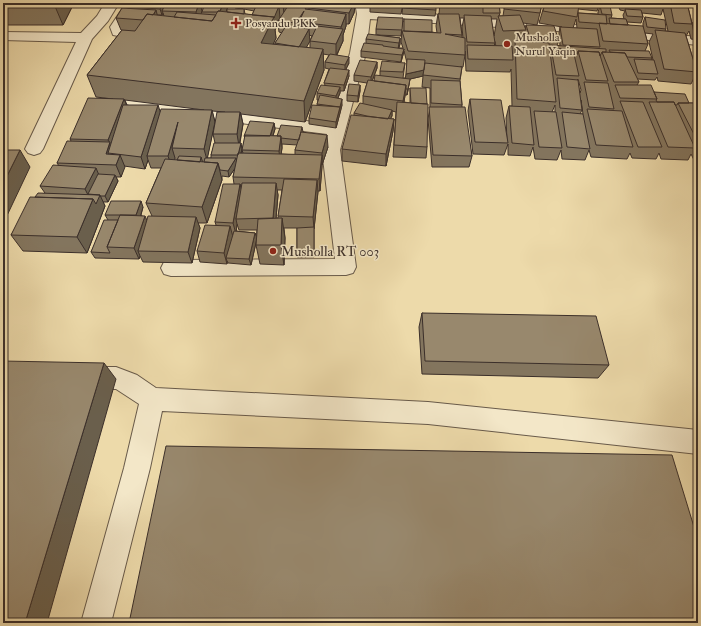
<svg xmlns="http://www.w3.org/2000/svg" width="701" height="626" viewBox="0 0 701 626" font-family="'IM FELL Double Pica',serif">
<rect width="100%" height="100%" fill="#eddaaa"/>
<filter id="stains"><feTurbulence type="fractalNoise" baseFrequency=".005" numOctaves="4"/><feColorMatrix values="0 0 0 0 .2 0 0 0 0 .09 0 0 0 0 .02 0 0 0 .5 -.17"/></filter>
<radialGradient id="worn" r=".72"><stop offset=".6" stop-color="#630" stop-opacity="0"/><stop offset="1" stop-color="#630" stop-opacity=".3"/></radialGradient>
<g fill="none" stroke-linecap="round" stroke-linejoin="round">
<defs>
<path id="minor" d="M105,3H119L108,21L92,39L43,149L40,153L34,155L28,153L25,149L76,42L3,40V32L81,33L97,16Z
M126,3H140L124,27L125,29L154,31L156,34L154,37L128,38L113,35L110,27Z
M358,3H372L370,10L547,22L698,37V45L547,30L370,19L366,53L340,150L356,267L353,273L346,275L171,276L164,274L161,268L164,262L171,260L335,259L322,150L327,134L115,107L109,106L107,102L109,98L115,97L330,124L350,53L357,14L356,8Z
M85,367H116L137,375L156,388L428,402L698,430V454L428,424L162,411L150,468L111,623H81L124,468L139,404L116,389H85L77,385L73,378L77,371Z"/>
</defs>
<!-- minor casing -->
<use href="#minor" stroke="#685a4a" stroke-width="2"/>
<!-- minor -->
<use href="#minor" fill="#f3e7c8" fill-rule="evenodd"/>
</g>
<!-- wall -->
<path fill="#83755e" stroke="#3b2f2a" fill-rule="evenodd" d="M3,3H74L63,25H3Z
M130,3H229L226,12L243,9L235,8L234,3H356L355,6L354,13L349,24H346V26L343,35V41L337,55L349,63L346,69L349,76L344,91H340V93L338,98L342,105L340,113L336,128L309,124V118L317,105L318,100H317V93L325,85L324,83L329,69L325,68V62L329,55L323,54L324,70L305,122L241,114L243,124L240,143L242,149L241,153H243L242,150L245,138L244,136L274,123L275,129L273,136H277L302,127L303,132L328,147L322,165L320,191H318L314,229V257H297V228H284L285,238L284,265L260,264L256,245L257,230H239L237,224L236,231L255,233L257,238L251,265L228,263L227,261V264L200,262L197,251L216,225L215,222L234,184L233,177L235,168L229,177L222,176V180L207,223H198L200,228L192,263L143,262L140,256L139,259L95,258L91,252L108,220L105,215L143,207L141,215L147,220L152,216L146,203L161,168H151L148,160L145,169L124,166L121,177H116L118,181L108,202H103L105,206L87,253L23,251L11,235L35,197L45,193L40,186L59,166L57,163L71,141L70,139L113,99L96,97L87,75L122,30H121L116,18L128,9V7ZM244,9L254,11L252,15L245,14ZM163,13L164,16H158L157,15H162ZM278,24L279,32L282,33L275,43V44H273L276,38L275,30ZM309,35L312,36L310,41V48L306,47L310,41ZM125,100L204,110L160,112L127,105ZM212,111L225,112L213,134L215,143L211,155V158H207L215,122ZM282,144L297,145L295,150V155L281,154L282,148ZM277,190H282L278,218H276L278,195Z
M370,3H403L401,14L370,12Z
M403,3L436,10L435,16L402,14Z
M440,3H499L500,13L499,16H503L505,3H542L540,13L537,25L523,23L525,29L526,25L559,41L557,45L560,46L559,33L560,27H562L539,23L545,3H573V4H574V3H600L597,11L578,9V13L598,14V12L600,6L612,15L611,18L624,19L623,15L625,11L620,10L617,3H687L692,23H698V40L691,39L689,31L686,36L697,72L691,84L658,81L657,77L655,80L637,79L639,82L637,85L654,92L689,103H698V160H694L691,154L688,160L661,159L659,153L656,159L632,158L630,153L627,159L591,157L589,150L585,160L562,159L561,150L557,160L535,159L533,147L530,156L508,155V144L504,155L473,154L468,111L470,99L507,141L506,118L509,106H512L511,69L510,72L466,71L465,51V55L463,67H460H462L460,81L462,105V107L472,156L469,167H432L428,119L430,107V88L422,87L423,76L410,79L407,95H405L404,102L410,103V88L427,147L426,158L393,157L396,112L392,111V116L390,119H394L393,131L386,166L342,161V149L354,115V113L363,103V96L367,83L354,81V75L377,62V68L372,81H374L380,76V71L405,63L403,78H406L407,63L404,51L401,62L361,57V51L366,43V39L376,35V29L403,18L401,36L377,35L400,38V44L399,48H403L401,42L402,31H404V19L432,32L437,33L436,26L438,14H439ZM663,9L668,31H665L666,29L645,17L643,23V28L628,25L627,22L641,23L643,17L642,13L661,15ZM460,18H464L462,27L463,38L462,37V35ZM491,19H497L494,36ZM576,19L577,28H573ZM525,33L527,41H523ZM645,33L653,34L649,42L653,60H651L652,58L645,51L648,44ZM494,39L496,46H494L495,43ZM578,79L581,90L580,93L577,80ZM581,100L583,114H580L582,110ZM555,105V112H552Z
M360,85V91L358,102L347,101V95Z
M422,313L609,365L598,378L422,374L419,327Z"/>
<!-- shaded-wall -->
<path fill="#6a5f4c" stroke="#3b2f2a" d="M55,3H74L63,25L54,4Z
M164,3H166L162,11L163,13L162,15L160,9Z
M199,3H200L202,11L198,23L196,12Z
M223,3H229L222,24L220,12Z
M283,3H291L284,15Z
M309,3H314L309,8V15L305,9Z
M353,3H356L355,6L354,13L349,24V13Z
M279,6L280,18L278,21V23L275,30L276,38L264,64L261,43Z
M156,10L159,22L151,20Z
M304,11L299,22V31L296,35V23Z
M346,14V26L343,35V41L336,56V44L341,33V27Z
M309,29L310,41L300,59L299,47Z
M400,38V44L398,49L399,43Z
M323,49L324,70L305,122L304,101Z
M404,49L403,55L401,62L402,55Z
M349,57V63L345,71V65Z
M377,62V68L371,84V77Z
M349,70V76L344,91V85Z
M424,70L423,76L410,79L407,95L408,89L405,80L406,74Z
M360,85V91L358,102V96Z
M406,85L405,96L402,112L403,101Z
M340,87V93L336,102V96Z
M124,99L129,111L108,153L112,163L111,165L106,154L110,143L108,140Z
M342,99V105L340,113L336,128V122L340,108Z
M158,105L162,117L147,156L148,160L145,169L141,157Z
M212,110L215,122L207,160L204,149Z
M392,110V116L386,127L387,121Z
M240,112L243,124L239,146L237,134Z
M394,119L393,131L386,166V154Z
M178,122L172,148L175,158L172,168L168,156Z
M274,123L275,129L270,144V138Z
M327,135L328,147L322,165V153Z
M281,136L282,148L280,162L279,151Z
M241,143L242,149L239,161L238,155Z
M20,150L30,167L3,224V184Z
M120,155L125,167L121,177L116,165Z
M322,155V167L320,191L319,179Z
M201,157L203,163L197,169Z
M236,158L238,164L229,177L228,171Z
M218,163L222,180L207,223L202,207Z
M96,168L101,180L88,195L85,189Z
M115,175L118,181L108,202L105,196Z
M317,180L318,192L314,229L313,217Z
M276,183L278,195L275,230L273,219Z
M240,184L243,196L236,219L237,224L236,234L233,223Z
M100,195L105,206L87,253L77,237L93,199Z
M141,201L143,207L139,221L136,215Z
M145,216L150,227L138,251L140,256L139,259L134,248Z
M196,217L200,228L192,263L188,252Z
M282,218L285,238L284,265L281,245Z
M230,226L233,237L226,258L227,261V264L224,253Z
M255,233L257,238L251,265L249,259Z
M104,363L116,379L47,623H25Z"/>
<!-- building -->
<path fill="#98886d" stroke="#3b2f2a" d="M3,3H55L54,4H3Z
M130,3H164L160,9L128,7Z
M166,3H199L196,12L162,11Z
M205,3H223L220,11H218L217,12H202Z
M240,3H256L257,5Z
M290,3H309L305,9L346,14L341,27L299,22L304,11L296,23L278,21Z
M311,3H354L349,13L309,8Z
M403,3H436V10L402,8Z
M441,3H482V7L440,5Z
M483,3H499L500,13H483Z
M505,3H542L540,13L504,9Z
M545,3H566L579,5L577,17L543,11Z
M670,3H687L692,24L674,23Z
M257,4L279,6L274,18V17L252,15Z
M600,6H610L612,15L602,14Z
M122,8L156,10L153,15L147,14L143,20L116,18Z
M227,9H244V14L227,12Z
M625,9L641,10L643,17L627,16Z
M218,11L274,17L261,43L323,49L304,101L87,75L122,30L135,31L147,14L212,21Z
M177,12L216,15L212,21L174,17Z
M578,13L606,15L607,24L579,22Z
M438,14H459L462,35L445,34L465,38V55L408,51L402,31L441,33Z
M464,15L491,16L495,43L467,42Z
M520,15L526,30L503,31L498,16Z
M378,17L403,18L402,30L376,29Z
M645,17L665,20L666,29L647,27Z
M609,18L626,19L628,25L610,24Z
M404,19L432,20V32L404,31Z
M599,23L643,26L648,44L603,41Z
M692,23H698V33H694Z
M526,25L554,26L559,41H531Z
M286,26L309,29L299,47L275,43Z
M317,26L343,29L336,44L310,41Z
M560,27L597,29L600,47L563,45Z
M655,30L685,33L697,72L664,69Z
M368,34L400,38L399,43L366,39Z
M515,40L549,43L556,102L517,99Z
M364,43L383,45V46L404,49L402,55L361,51Z
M467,45L512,46L513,60L468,59Z
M550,45L606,49V52H602L600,56L599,52L578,51L577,55L574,54L573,50L551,48L550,52Z
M551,48L573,50L579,76L556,75Z
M609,50L649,51L652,58L627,57L625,53L610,52Z
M578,51L599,52L608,81L586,80Z
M602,52L625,53L639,82H614Z
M330,54L349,57L345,65L325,62Z
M407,59L425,60L424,70L406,74Z
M634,59L654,60L658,74L638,73Z
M360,60L377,62L371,77L354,75Z
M382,61L405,63L403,72L380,71Z
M425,63L462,67L460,79L423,75Z
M330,68L349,70L344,85L324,83Z
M375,75L410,79L408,89H406V85L374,81Z
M557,78L578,80L582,110L560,108Z
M368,80L406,85L403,101L363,96Z
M431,80L460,81L462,105L431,103Z
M584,82L608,83L614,109L589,107Z
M349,84L360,85L358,96L347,95Z
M321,85L340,87L336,96L317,93Z
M615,85H651L657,99L620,98Z
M410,88H426L427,104L411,103Z
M654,92L685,94L689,103H678L677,105H675L674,102H657L656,100L657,99Z
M320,95L342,99L340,107L317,104Z
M88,98L124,99L108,140L70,139Z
M470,99L501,100L508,143L475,142Z
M620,101L643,102L662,147H638Z
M397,102L428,104L427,147L394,145Z
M649,102H674L695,148L668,147Z
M360,103L392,110L388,119L367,116L354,113Z
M678,103H698V142Z
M123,105H158L141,157L108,153Z
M312,105L340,107L336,122L309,118Z
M509,106L530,107L534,145L512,143Z
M429,107H465L472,156L433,155Z
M161,109L212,110L204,149L172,148L178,122L168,156H147Z
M587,109L622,111L633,147L596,145Z
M534,111L556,112L562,148L539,147Z
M217,112H240L237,134H213Z
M562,112L583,114L590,149L567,147Z
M351,115L394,119L386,154L342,149Z
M250,121L274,123L270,136H244Z
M281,125L302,127L299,140L281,138V136H277Z
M301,132L327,135L322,153L295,150Z
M245,135L281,136L279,151L242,150Z
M67,141L110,142L106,154L120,155L116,165L57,163Z
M214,143H241L238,155H211Z
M3,150H20L3,184Z
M238,153L322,155L319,179L233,177Z
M179,156L201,157L200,162L177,160Z
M205,158H236L228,171L220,170L218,163L204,162Z
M165,159L218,163L202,207L146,203Z
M53,165L96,168L85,189L40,186Z
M98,174L115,175L105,196H100V195L88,194Z
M284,179L317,180L313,217L278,216Z
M242,183H276L273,218L236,219Z
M223,184H240L233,223L215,222Z
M38,193L100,195L96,204L93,199L35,197Z
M30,197L93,199L77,237L11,235Z
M111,201H141L136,215H105Z
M120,215L145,216L134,248L107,247Z
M148,216L196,217L188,252L138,251Z
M282,218L281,245H256L258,219Z
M104,220H118L107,247L110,253L91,252Z
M205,225L230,226L224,253L197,251Z
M314,227V251L297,252V228Z
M234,231L255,233L249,259L226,258Z
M422,313L596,316L609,365L425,361Z
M3,361L104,363L25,623H3Z
M166,446L672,455L698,540V623H129Z"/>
<!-- markers -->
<g fill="#8f2418" stroke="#f3e7c8" stroke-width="1.5">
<path d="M234 17h4v4h4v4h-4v4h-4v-4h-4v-4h4z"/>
<circle cx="507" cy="44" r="4"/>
<circle cx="273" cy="251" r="4"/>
</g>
<g text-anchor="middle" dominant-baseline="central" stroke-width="3" stroke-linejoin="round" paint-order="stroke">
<!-- far-poi labels -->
<g font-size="12" fill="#3b2f2a" stroke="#f3e7c8" text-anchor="start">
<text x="245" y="23">Posyandu PKK</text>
<text x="515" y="37">Musholla<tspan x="515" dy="14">Nurul Yaqin</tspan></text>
</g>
<!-- poi labels -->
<g font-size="14" fill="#3b2f2a" stroke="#f3e7c8" text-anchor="start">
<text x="281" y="251">Musholla RT 003</text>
</g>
</g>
<!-- margin -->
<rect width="701" height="626" fill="none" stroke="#eddaaa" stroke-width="16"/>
<rect x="4" y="4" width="693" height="618" fill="none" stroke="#3b2f2a" stroke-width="2"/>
<rect x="8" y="8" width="685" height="610" fill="none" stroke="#3b2f2a"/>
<rect width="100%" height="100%" filter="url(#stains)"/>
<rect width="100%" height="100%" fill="url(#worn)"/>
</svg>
